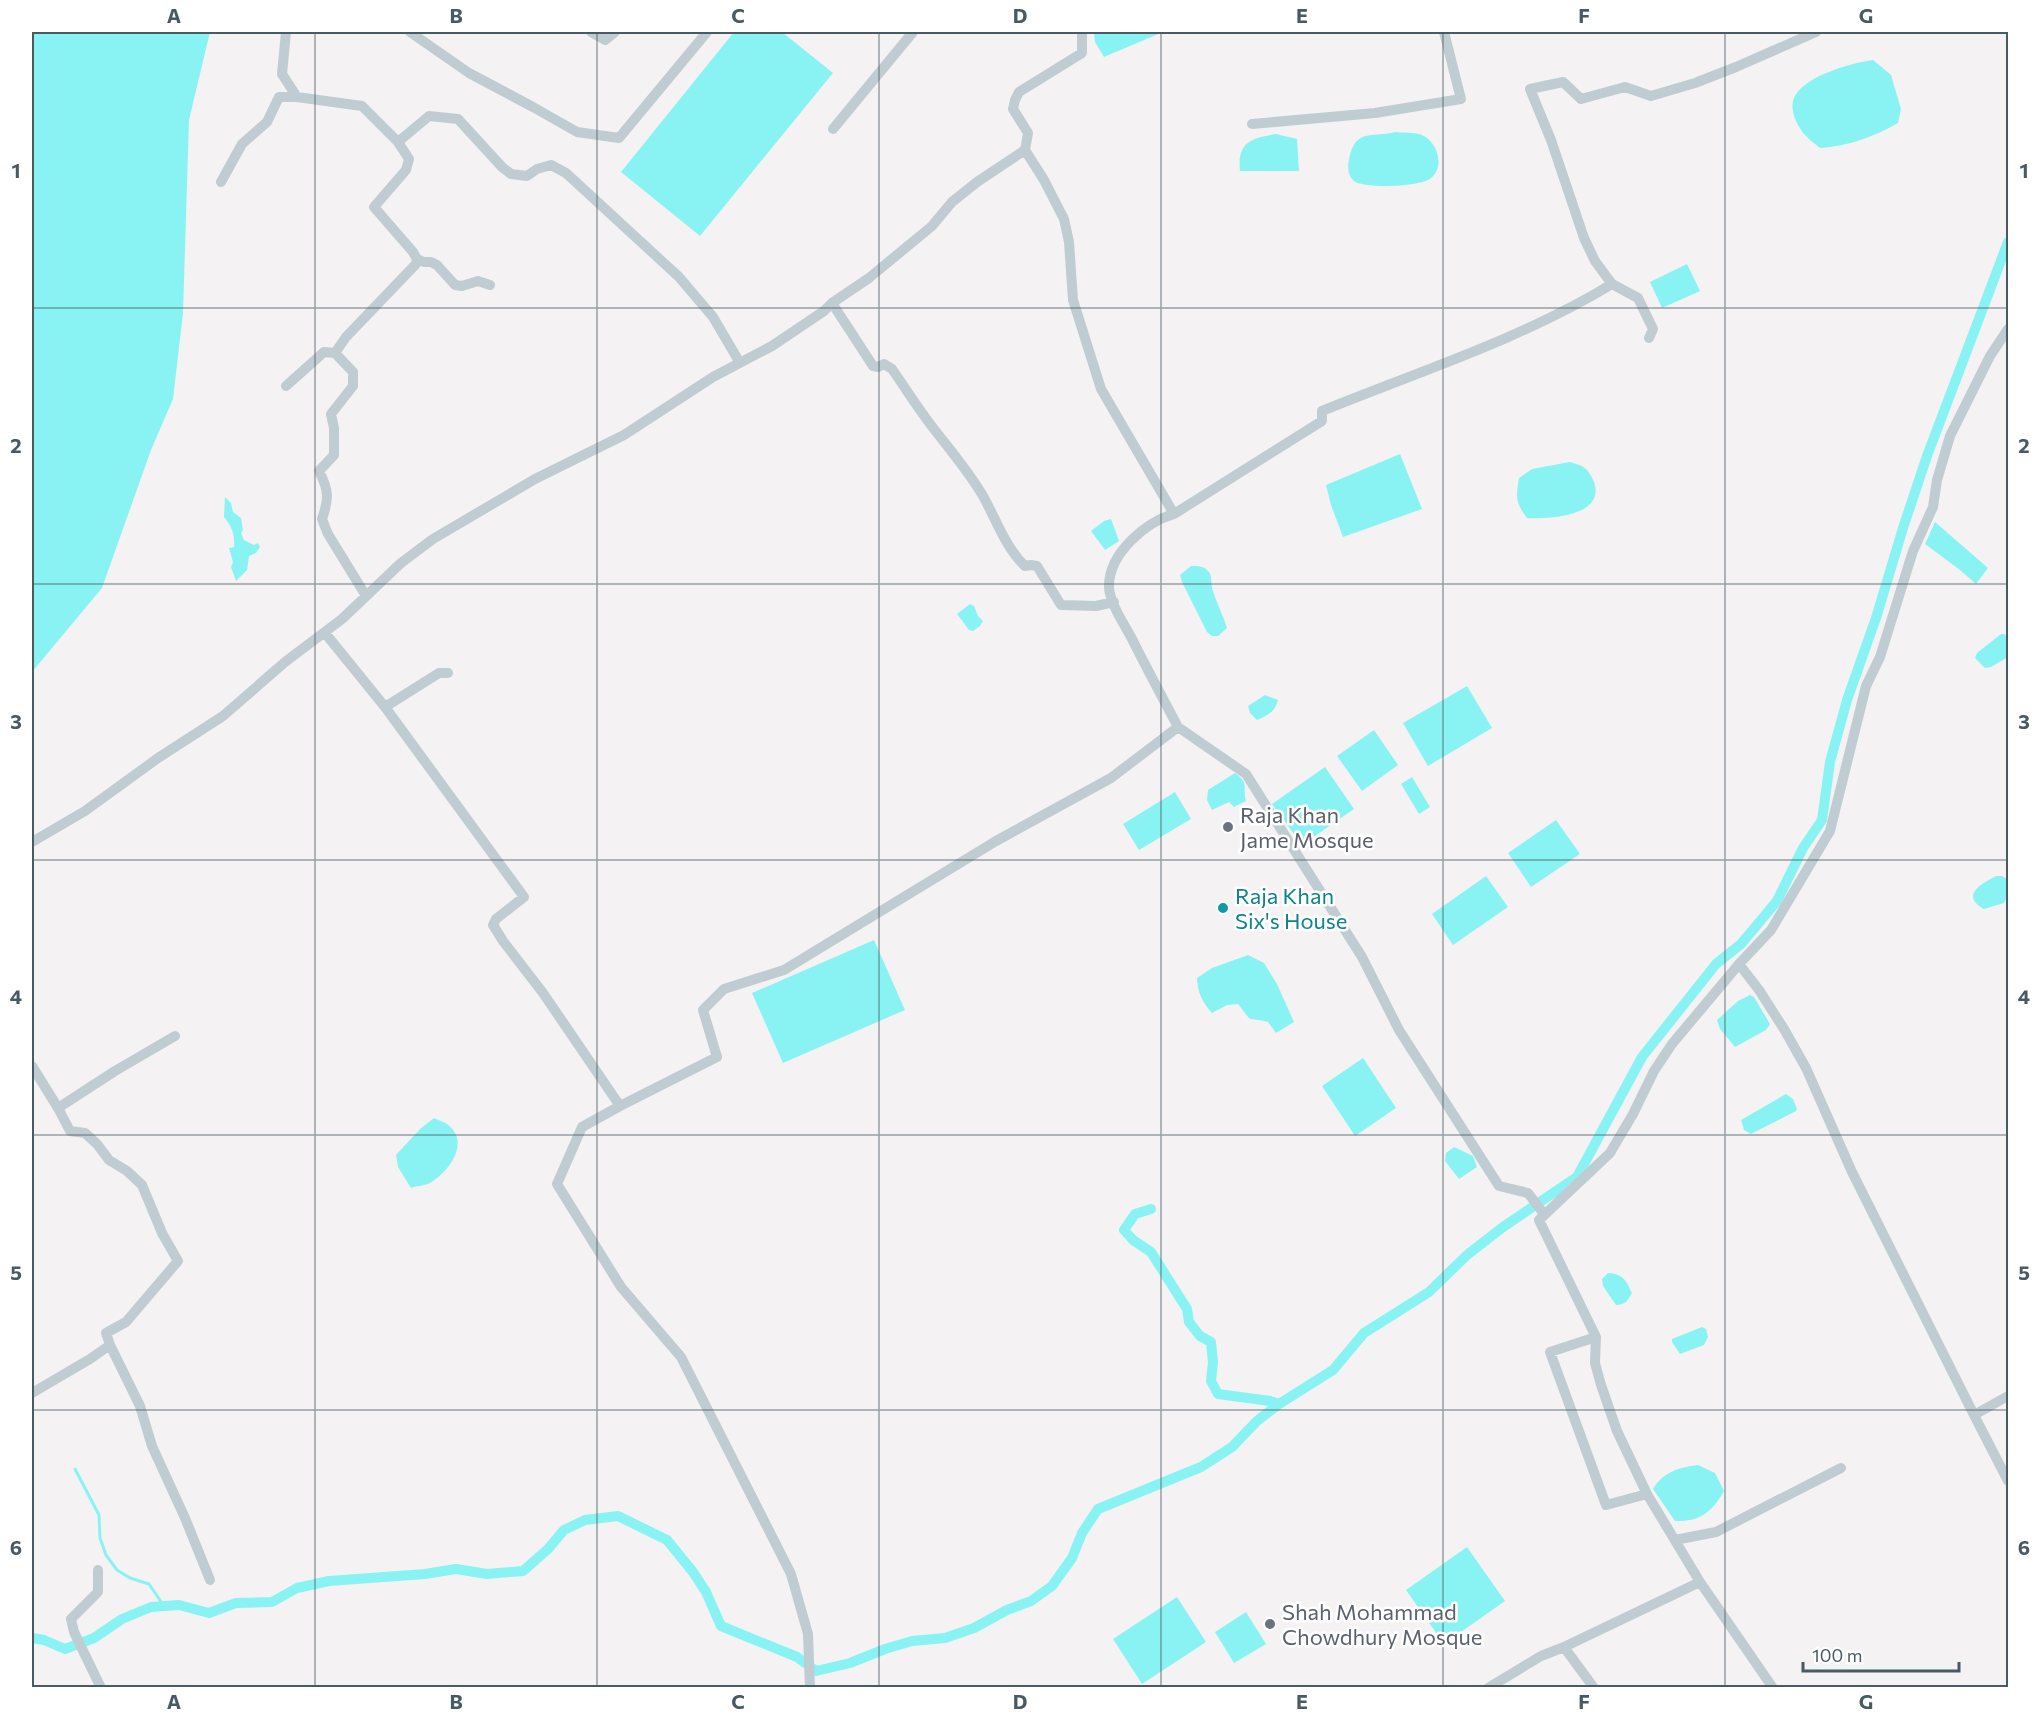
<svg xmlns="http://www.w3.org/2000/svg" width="2040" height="1719" viewBox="0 0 2040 1719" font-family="Commissioner,sans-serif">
<rect width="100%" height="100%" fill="#f5f2f3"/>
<!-- water -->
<path fill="#89f3f4" d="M32,32H210L189,120L183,313L173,399L151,450L102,588L32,672Z
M734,32H782L833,73L700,236L621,172Z
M1094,32H1163L1104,57L1095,42Z
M1873,60L1891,75L1901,109L1898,123C1874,137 1848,146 1820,148C1813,142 1804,136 1800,128C1795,121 1791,110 1793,101C1799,77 1851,63 1873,60Z
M1395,132C1403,133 1415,132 1422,135C1438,142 1445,167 1431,178C1421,187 1364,189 1354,181C1346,174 1348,163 1350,155C1357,128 1374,138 1395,132Z
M1276,134L1297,139L1299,171H1240C1237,142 1251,138 1276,134Z
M1687,264L1700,291L1662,308L1650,282Z
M1400,454L1422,509L1343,537L1331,505L1326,485Z
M1570,462C1584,466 1588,468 1594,482C1606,517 1548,519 1527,518C1515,502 1516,497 1519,478L1532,469Z
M225,497L231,503L233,512L241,518L243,530L241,533L244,540L254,545L258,543L260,547L256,553L249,556L247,570L236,581L231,567L233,562L229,548L234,547C235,534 232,527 224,517Z
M1111,519L1119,541L1105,550L1091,531L1104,521Z
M1935,522L1988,568L1976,584L1960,570L1925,544Z
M1191,566C1199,566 1204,566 1209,572C1213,578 1210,584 1213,591C1217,604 1223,615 1227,628L1218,636H1212L1207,632L1182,582L1180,575Z
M970,604L974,606L978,616L983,621L980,626L973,631L969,630L957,614Z
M2001,634H2004L2008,637V657L1991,667L1985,668L1975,658L1977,653Z
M1467,686L1492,728L1428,766L1403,723Z
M1265,695L1278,700C1275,712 1268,715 1257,720L1250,713L1248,706Z
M1374,730L1398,765L1362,791L1337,756Z
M1325,767L1354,809L1302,845L1272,804Z
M1235,773C1250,783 1242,788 1246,801L1234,807L1229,802L1212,810L1207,800L1208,790Z
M1412,777L1430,807L1419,814L1401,784Z
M1175,792L1191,819L1139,850L1123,824Z
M1556,820L1580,854L1531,887L1508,853Z
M1486,876L1508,907L1453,945L1432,914Z
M1996,876H2002L2007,879L2008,895L2004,903L1984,909C1959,895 1983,883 1996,876Z
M874,940L905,1010L783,1063L752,993Z
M1248,955L1264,963L1277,984L1294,1022L1276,1033L1268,1022C1245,1016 1255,1026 1238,1004L1227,1005L1212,1013C1203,1003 1197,992 1197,978L1212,968Z
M1750,995L1754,997L1770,1024L1766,1030L1735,1047L1720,1029L1717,1020L1738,1001Z
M1363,1058L1396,1108L1355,1136L1322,1086Z
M1786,1094L1793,1099L1797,1109L1796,1111L1751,1134L1744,1130L1741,1120Z
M434,1118C438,1120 444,1122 447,1124C472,1142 448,1173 430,1183C424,1186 416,1186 411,1188L398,1167L396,1155L420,1129Z
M1454,1147L1473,1156L1477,1167L1459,1179L1445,1161L1446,1153Z
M1608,1273C1623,1274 1626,1280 1632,1293C1628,1300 1626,1305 1616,1305L1603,1286L1602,1279Z
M1702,1327L1706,1329L1708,1337L1704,1345L1680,1354L1672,1342V1339Z
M1698,1465L1715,1473L1724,1491C1712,1512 1700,1522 1675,1521L1653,1489C1663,1472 1680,1467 1698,1465Z
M1467,1547L1505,1601L1444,1644L1406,1590Z
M1177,1597L1206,1642L1142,1684L1113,1639Z
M1246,1612L1266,1644L1234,1663L1215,1632Z"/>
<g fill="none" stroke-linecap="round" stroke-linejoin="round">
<!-- stream -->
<path stroke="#89f3f4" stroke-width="3" d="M75,1469L99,1515L100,1538L106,1555L117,1570L130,1578L149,1584L164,1606"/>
<!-- canal -->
<path stroke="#89f3f4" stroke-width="10" d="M1151,1209L1135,1214L1124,1230L1133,1240L1151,1252L1187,1309L1189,1322L1200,1336L1211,1342L1213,1362L1211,1381L1218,1394L1270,1401L1279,1404
M32,1638L44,1640L65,1649L94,1638L122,1619L151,1607L179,1605L209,1613L236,1603L272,1602L297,1588L329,1581L425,1574L456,1569L487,1574L523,1571L548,1549L564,1530L585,1520L618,1516L667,1540L693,1572L706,1592L721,1626L797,1657L816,1671L850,1663L885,1649L912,1641L945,1638L974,1628L1007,1610L1031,1601L1052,1586L1072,1558L1082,1533L1098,1509L1201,1467L1232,1447L1257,1421L1279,1404L1333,1370L1364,1333L1429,1292L1467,1255L1503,1227L1577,1177L1642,1057L1716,964L1741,944L1777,901L1803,848L1822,820L1830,762L1847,700L1876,618L1903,528L1927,456L2008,242"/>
<!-- minor -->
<path stroke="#bfcdd3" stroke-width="10" d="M286,32L282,74L297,97L362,106L398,142L409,159L406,170L374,207L413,252L417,259L416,264L346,337L335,353
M410,32L469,73L533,107L577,132L619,138L707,32
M591,32L605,40L615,32
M1252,124L1375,113L1461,99L1444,32
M833,129L913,32
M398,142L429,116L458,119L502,167L511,174L527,176L537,169L551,165L566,173L679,277L713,317L740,363
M1025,150L1044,180L1064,219L1069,242L1073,300L1101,389L1174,514
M221,182L242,144L267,122L279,97H297
M417,259L424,262H431L437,265L455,285L462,286L478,281L490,285
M832,303L873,366L878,367L884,364L892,369C906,389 919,410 934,429C951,451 969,472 983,496C996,519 1005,547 1025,566L1031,565L1037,566L1061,605L1096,606L1114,602
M1649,338L1653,329L1638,298L1612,284L1595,261L1584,238L1551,140L1530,89L1563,82L1581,99L1625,87L1651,96L1695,83L1736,67L1816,32
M286,386L324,352L335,353L353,372V386L331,414L334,428V455L319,471C329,490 329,499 322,519L328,534L366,596
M325,633L385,707L524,897L496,919L493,925L503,941L543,993L620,1106L582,1127L557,1184L621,1287L681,1357L791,1574L808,1634L810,1688
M385,707L439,673H448
M1178,727L1246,774L1362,957L1399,1030L1499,1186L1528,1193L1544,1214
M32,842L85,811L158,758L223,716L285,662L342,619L401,563L433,539L535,479L624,435L713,377L772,346L824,311L832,303L869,278L932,226L952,202L977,182L1025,150L1028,133L1013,109L1015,100L1019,92L1082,53V32
M1739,964L1759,990L1784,1029L1806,1068L1852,1172L1974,1415L2008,1396
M32,1066L58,1108L115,1071L175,1036
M620,1106L717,1057L703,1010L724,989L784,970L996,841L1111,778L1178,727C1162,697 1146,667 1131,637C1123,622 1109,602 1109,586C1109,553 1146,522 1174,514L1322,421V411C1420,371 1522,339 1612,284
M58,1108L70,1131L85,1133L97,1144L109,1160L127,1171L142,1185L162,1233L178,1261L126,1322L106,1333L110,1345L140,1406L152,1446L185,1518L210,1580
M1596,1337L1595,1363L1601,1385L1617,1431L1647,1494
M32,1393L90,1359L110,1345
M1974,1415L2008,1481
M1675,1540L1716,1532L1841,1468
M98,1570V1592L71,1619L74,1632L101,1688
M1700,1582L1773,1688
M1564,1647L1700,1582L1647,1494L1606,1505L1550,1352L1596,1337L1539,1220L1610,1153L1633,1114L1654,1071L1672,1044L1739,964L1771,930L1830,831L1866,686L1880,657L1913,551L1933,507L1937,480L1950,436L1990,356L2008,329
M1488,1688L1541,1656L1564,1647L1594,1688"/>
</g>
<!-- grid -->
<path fill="none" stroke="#485b62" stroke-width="1.5" stroke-opacity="0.55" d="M315,32V1688M597,32V1688M879,32V1688M1161,32V1688M1443,32V1688M1725,32V1688M32,308H2008M32,584H2008M32,860H2008M32,1135H2008M32,1410H2008"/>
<!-- markers -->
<g fill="#6b7280" stroke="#fff" stroke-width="2">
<circle cx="1228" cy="827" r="6"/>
<circle cx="1270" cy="1624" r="6"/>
</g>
<circle fill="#0f9aa8" stroke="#fff" stroke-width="2" cx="1223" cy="908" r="6"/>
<g text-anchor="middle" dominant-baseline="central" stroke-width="5" stroke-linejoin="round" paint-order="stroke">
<!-- worship labels -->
<g font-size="22" fill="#5b616d" stroke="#fff" text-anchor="start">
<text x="1240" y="814">Raja Khan<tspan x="1240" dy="25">Jame Mosque</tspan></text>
<text x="1282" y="1611">Shah Mohammad<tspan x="1282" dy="25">Chowdhury Mosque</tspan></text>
</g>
<!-- culture labels -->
<g font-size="22" fill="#0d838f" stroke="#fff" text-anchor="start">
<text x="1235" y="895">Raja Khan<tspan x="1235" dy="25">Six's House</tspan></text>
</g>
</g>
<!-- border -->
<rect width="2040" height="1719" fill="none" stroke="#ffffff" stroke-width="66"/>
<!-- scale -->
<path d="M1803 1662v9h156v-9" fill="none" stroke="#485b62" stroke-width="3"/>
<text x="1812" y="1662" font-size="18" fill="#485b62" stroke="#ffffff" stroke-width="4.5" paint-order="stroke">100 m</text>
<rect x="33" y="33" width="1974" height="1653" fill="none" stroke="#485b62" stroke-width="2"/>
<g font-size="20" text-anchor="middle" font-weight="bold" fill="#485b62">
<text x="174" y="23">A</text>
<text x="456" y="23">B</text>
<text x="738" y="23">C</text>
<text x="1020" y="23">D</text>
<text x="1302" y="23">E</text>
<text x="1584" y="23">F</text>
<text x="1866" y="23">G</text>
<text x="16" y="178">1</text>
<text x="2024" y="178">1</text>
<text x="16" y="453">2</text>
<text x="2024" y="453">2</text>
<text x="16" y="729">3</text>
<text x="2024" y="729">3</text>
<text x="16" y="1004">4</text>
<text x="2024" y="1004">4</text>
<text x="16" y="1280">5</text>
<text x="2024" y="1280">5</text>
<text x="16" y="1555">6</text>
<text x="2024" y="1555">6</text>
<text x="174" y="1709">A</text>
<text x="456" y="1709">B</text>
<text x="738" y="1709">C</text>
<text x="1020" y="1709">D</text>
<text x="1302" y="1709">E</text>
<text x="1584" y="1709">F</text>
<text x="1866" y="1709">G</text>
</g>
</svg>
